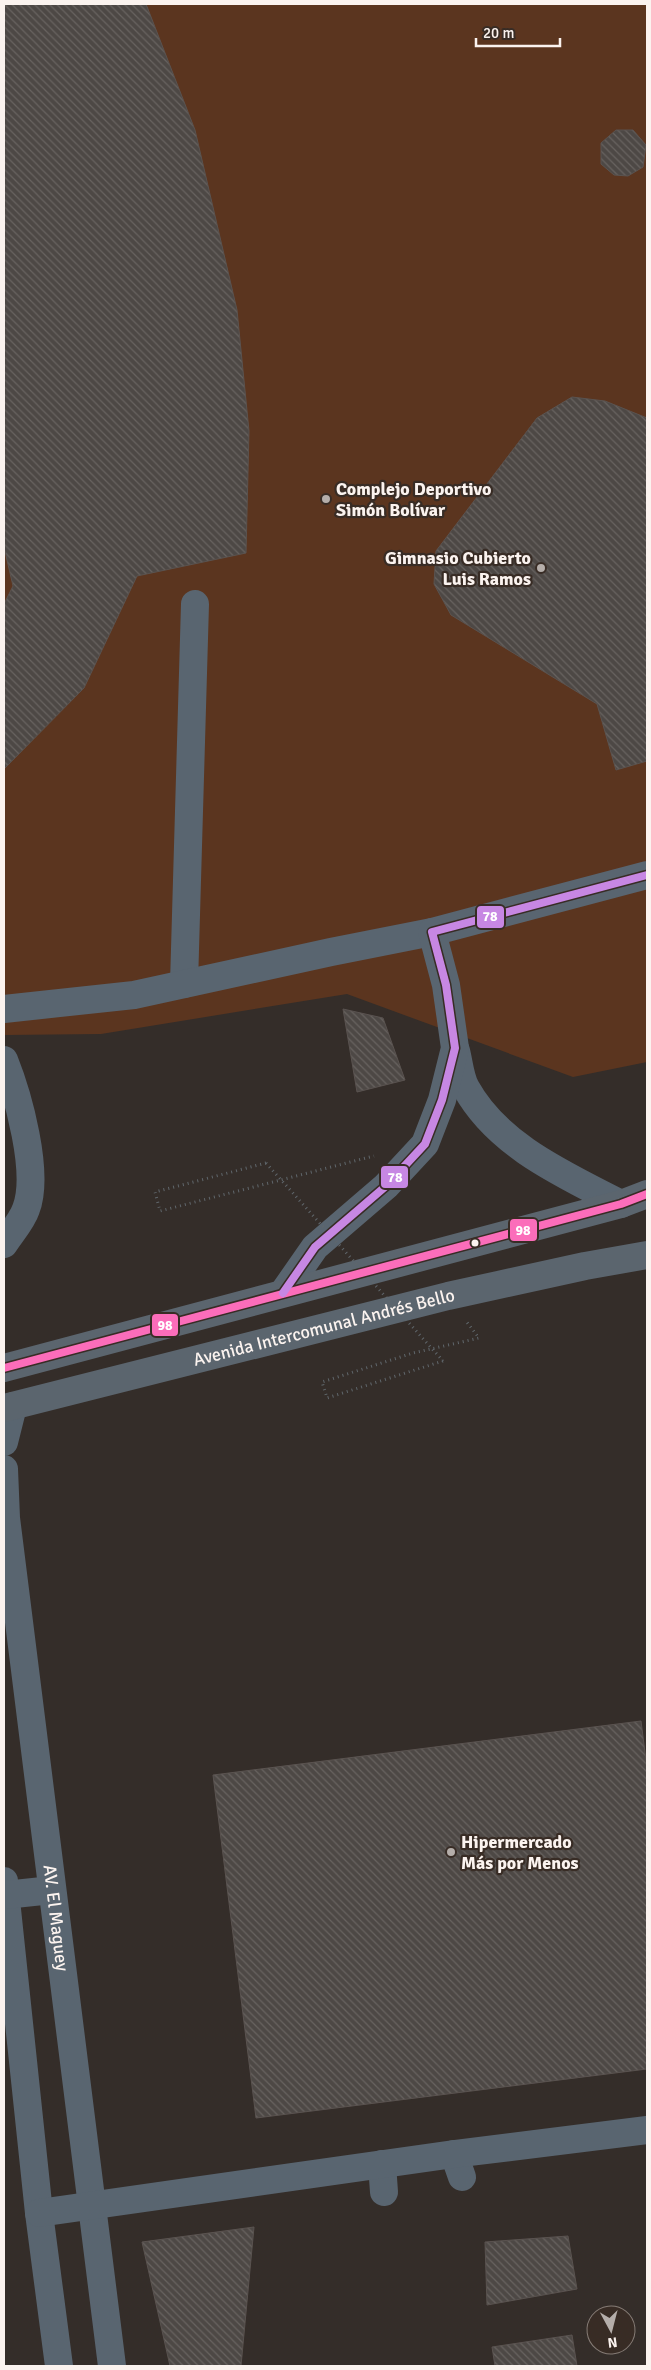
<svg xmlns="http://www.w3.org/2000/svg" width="651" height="2370" viewBox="0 0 651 2370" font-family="Signika,sans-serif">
<defs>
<pattern id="building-back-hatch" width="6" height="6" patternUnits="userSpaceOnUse" patternTransform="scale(1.25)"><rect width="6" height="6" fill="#4d4845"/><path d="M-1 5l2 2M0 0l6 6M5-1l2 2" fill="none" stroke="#686360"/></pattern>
</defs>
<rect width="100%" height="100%" fill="#342d29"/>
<!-- grass -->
<path fill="#5b351f" d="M4,4H647V1062L573,1077L347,994L101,1034L4,1035Z"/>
<!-- building -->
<path fill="url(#building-back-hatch)" stroke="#5a5350" d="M4,4H146L195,130L237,310L249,431L246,553L137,576L84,688L4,769V604L13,586L4,547Z
M616,130H633L646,145L643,167L628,176L614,175L601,164V143Z
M572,397L605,401L647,418V761L616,770L597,704L451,615L434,584L436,551L537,418Z
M343,1009L383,1018L405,1080L357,1092Z
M641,1721L647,1768V2069L256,2118L213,1775Z
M254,2227L241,2366H170L142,2242Z
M568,2236L577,2289L487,2305L485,2242Z
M572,2335L577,2366H495L492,2347Z"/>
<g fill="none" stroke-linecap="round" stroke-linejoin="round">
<!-- path -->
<path stroke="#60676c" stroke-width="3" stroke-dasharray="1 4" stroke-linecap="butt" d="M266,1163L155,1192L160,1211L374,1156
M443,1361L327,1398L322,1382L413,1353L479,1338L466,1321"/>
<!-- minor -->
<g stroke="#596570" stroke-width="28">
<path d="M184,984L195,604"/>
<path d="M4,1009L134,995L331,952L432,932L647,875"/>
<path d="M456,1051C459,1062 460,1078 466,1088C498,1146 565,1175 621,1204"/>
<path d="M4,1060C18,1095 40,1173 26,1209C22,1221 11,1233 4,1244"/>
<path d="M283,1293L315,1247L386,1186L425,1144L442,1100L455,1048L446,985L432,932"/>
<path d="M4,1442L13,1406"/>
<path id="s1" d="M4,1469L6,1518L112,2366"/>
<path d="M4,1881L39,2213L59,2366"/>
<path d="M5,1895L52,1890"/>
<path d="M454,2154L462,2177"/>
<path d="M382,2164L384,2192"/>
<path d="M39,2213L454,2154L647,2130"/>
</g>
<!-- major -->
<g stroke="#5b656e" stroke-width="28">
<path d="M4,1368L621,1204L647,1194"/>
<path id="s2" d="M4,1408L448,1296L585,1266L647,1255"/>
</g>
<!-- path-bridge -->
<path stroke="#60676c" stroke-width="3" stroke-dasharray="1 4" stroke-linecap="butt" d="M266,1163L443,1361"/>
<defs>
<path id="bus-1" d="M4,1368L621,1204L647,1194"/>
<path id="bus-2" d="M283,1293L315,1247L386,1186L425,1144L442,1100L455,1048L446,985L432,932L647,875"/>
</defs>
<!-- bus-1 casing -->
<use href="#bus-1" stroke="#382c25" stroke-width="11"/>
<!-- bus-2 casing -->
<use href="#bus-2" stroke="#382c25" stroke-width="11"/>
<!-- bus-1 -->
<use href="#bus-1" stroke="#fb6dba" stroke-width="8"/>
<!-- bus-2 -->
<use href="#bus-2" stroke="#c787e3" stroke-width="8"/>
</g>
<!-- markers -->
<g fill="#b5aeaa" stroke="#382c25" stroke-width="2">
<circle cx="326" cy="499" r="5"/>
<circle cx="541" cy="568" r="5"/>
<circle cx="451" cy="1852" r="5"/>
</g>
<circle fill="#fbf3ef" stroke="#382c25" stroke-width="2" cx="475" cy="1243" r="4.5"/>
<g text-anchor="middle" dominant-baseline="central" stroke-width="4.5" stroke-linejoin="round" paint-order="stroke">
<!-- poi labels -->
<g font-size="18" font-weight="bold" fill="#fbf3ef" stroke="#382c25" text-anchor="start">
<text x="336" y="489">Complejo Deportivo<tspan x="336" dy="21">Simón Bolívar</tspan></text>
<text x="531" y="558" text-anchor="end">Gimnasio Cubierto<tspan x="531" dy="21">Luis Ramos</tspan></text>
<text x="461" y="1842">Hipermercado<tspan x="461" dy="21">Más por Menos</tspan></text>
</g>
<!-- street labels -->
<g font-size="18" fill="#fbf3ef" stroke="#382c25">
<text stroke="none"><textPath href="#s2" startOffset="330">Avenida Intercomunal Andrés Bello</textPath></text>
<text stroke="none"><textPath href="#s1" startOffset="452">AV. El Maguey</textPath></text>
</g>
</g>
<g stroke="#382c25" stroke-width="2">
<rect x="476" y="905" width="29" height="24" rx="5" fill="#c787e3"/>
<rect x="380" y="1165" width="29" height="24" rx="5" fill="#c787e3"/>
<rect x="509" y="1218" width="29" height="24" rx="5" fill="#fb6dba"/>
<rect x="151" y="1313" width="28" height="24" rx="5" fill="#fb6dba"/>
</g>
<g font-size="14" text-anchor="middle" font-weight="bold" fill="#fff">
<text x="490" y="921">78</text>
<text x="395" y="1182">78</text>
<text x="523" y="1235">98</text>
<text x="165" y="1330">98</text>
</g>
<!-- border -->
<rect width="651" height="2370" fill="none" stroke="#fbf3ef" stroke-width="10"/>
<!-- north arrow -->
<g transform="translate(611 2330) rotate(173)"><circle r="24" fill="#382c25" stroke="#867c76"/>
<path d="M0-4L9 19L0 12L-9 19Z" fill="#b5aeaa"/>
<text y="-8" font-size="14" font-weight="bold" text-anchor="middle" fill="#fbf3ef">N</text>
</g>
<!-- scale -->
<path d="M476 38v8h84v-8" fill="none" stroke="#fbf3ef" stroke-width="2.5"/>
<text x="483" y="38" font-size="15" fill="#fbf3ef" stroke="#382c25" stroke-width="4" paint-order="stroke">20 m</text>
</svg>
